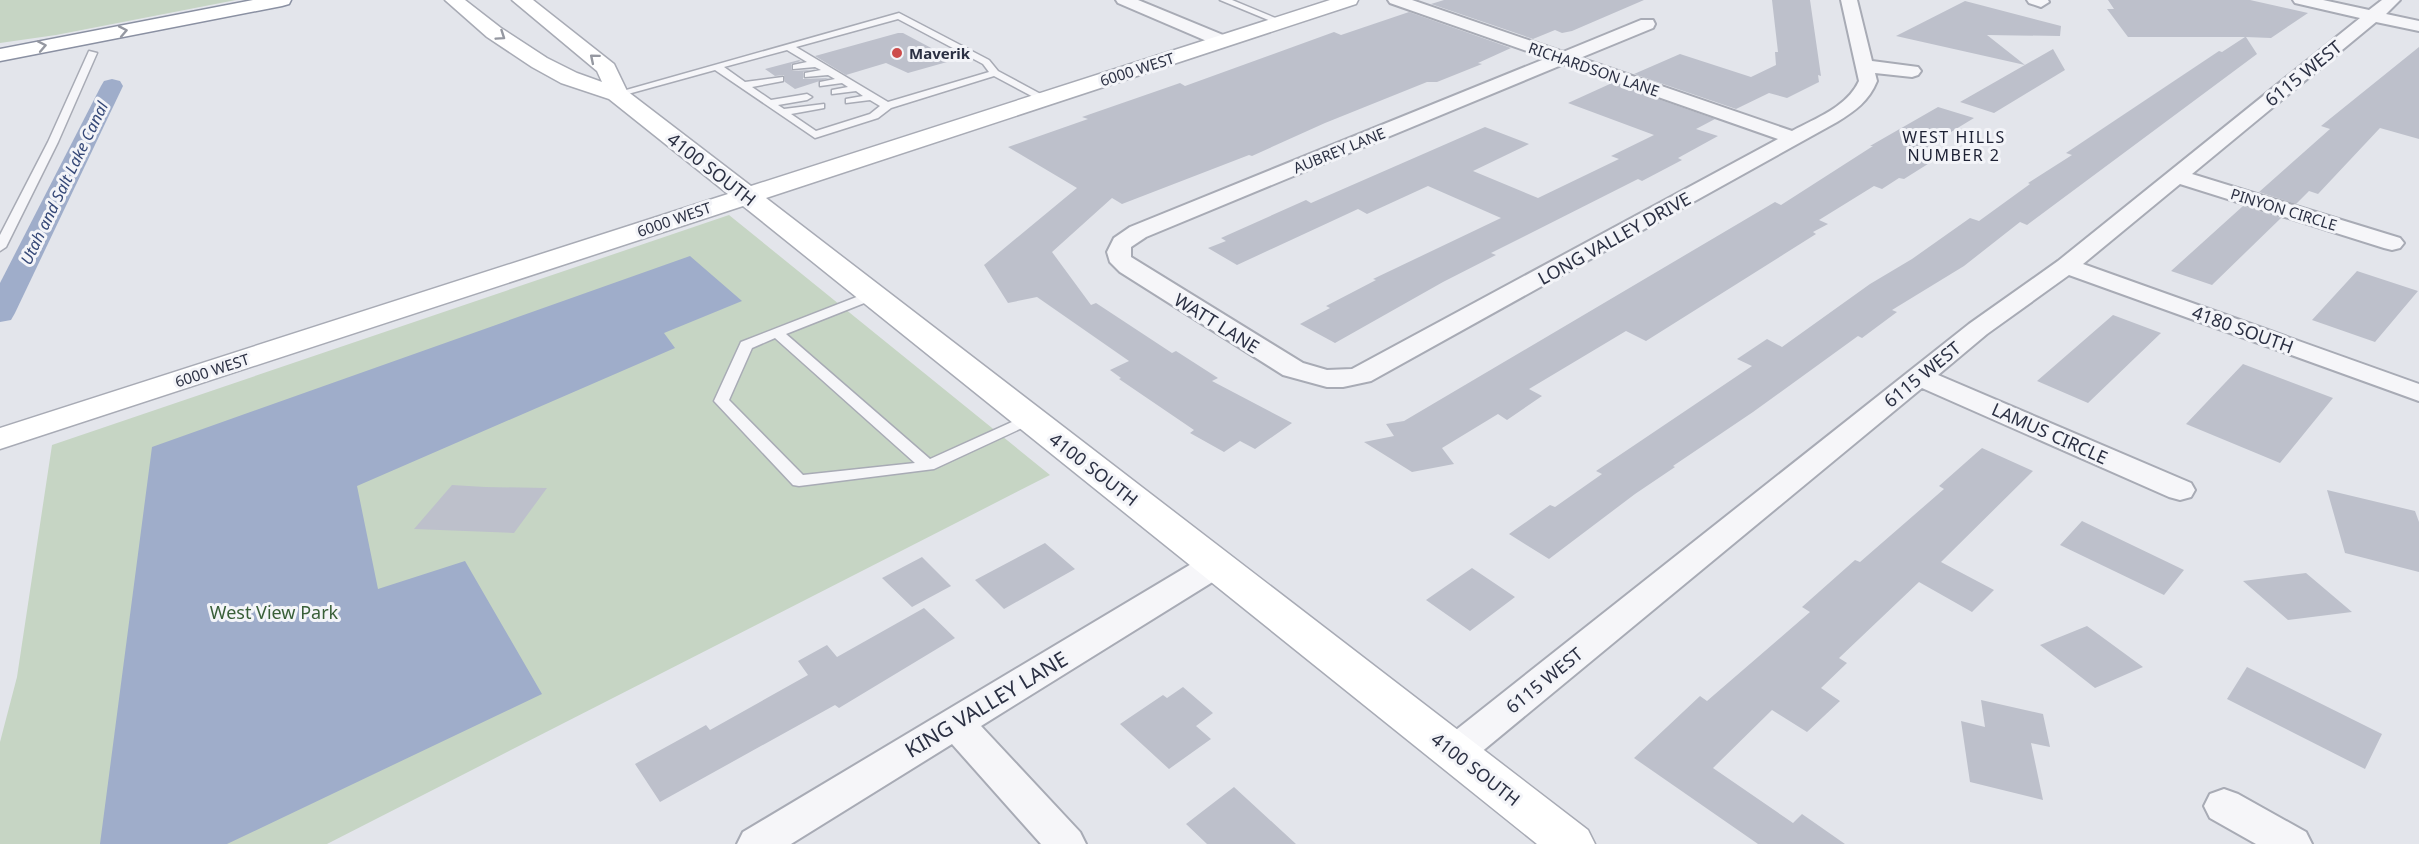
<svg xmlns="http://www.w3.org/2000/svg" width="2419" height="844" viewBox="0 0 2419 844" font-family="'Noto Sans',sans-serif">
<rect width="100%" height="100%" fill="#e3e5eb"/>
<!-- green -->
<path fill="#c6d5c4" d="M0,0H236L56,35L0,43Z
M729,215L1050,475L327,844H0V742L17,677L52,445Z"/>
<!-- water -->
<path fill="#9fadca" d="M690,256L742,301L664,333L675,348L357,486L378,589L465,561L542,694L227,844H100L152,447Z"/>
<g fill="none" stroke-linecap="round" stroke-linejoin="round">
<!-- canal -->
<path fill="#9fadca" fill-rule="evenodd" d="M112,79L120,81L123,86L15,313L11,320L0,322V283L101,86L104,81Z"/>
</g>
<!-- building -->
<path fill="#bdc0cb" d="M1444,0H1644L1572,31L1562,33L1555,30L1533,39L1431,4Z
M1772,0H1810L1821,76L1818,75L1819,82L1787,98L1769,93L1736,109L1634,74L1680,54L1751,77L1776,65L1775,52H1778Z
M2108,0H2250L2308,13L2271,38L2246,37L2257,54L2027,225L2020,222L1964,266L1892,310L1897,312L1862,338L1858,336L1753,412L1673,466L1675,467L1635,494L1549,559L1509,534L1550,505L1555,507L1602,474L1596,471L1752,366L1737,359L1767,339L1782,347L1870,284L1912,259L1970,218L1979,221L2030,184L2028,183L2072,155L2066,153L2219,51L2222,52L2245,37H2128L2107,9H2114Z
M1965,1L2061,26L2060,36L1987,35L2025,65L1896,36Z
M1409,12L1511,48L1478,63L1482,64L1437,82H1427L1325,123L1252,156L1249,155L1122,204L1112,198L1052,252L1091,305L1096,303L1172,353L1176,351L1218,378L1212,381L1292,423L1255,449L1240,441L1224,452L1190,433L1194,430L1119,379L1121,378L1110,370L1129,361L1037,297L1008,303L984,265L1077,188L1008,147L1088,119L1082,117L1180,83L1185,86L1334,32L1341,35Z
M898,33H903L935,50L928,52L947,62L908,73L886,63L846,75L815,56Z
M2419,47V139L2380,128L2318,194L2309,191L2296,204L2259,192L2330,129L2321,126Z
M2053,49L2065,70L1994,113L1960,102Z
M799,60L801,61L791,64V69L793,71L811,70L803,72V79L829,78L795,89L785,82L784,75L775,76L765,69Z
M1612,83L1715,119L1696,129L1718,136L1678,158L1682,160L1642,181L1638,179L1491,253L1496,255L1443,282L1335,343L1300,324L1330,308L1326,306L1376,280L1373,279L1501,218L1428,186L1367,214L1358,209L1237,265L1208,248L1226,241L1221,238L1306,200L1311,203L1485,127L1529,144L1473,171L1538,198L1619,159L1611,156L1654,135L1568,103Z
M1938,107L1974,118L1928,146L1947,152L1904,179L1899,178L1882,189L1874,186L1819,220L1828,224L1813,232L1816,234L1646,341L1626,331L1529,389L1542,396L1507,420L1498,414L1442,448L1454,464L1412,472L1364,442L1394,436L1386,424L1404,421L1775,202L1781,205L1873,146H1870Z
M2243,206L2281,218L2212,285L2171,271Z
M2357,271L2418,291L2375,342L2312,320Z
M2113,315L2161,333L2088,403L2037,381Z
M2243,364L2333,398L2280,463L2186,424Z
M1982,448L2033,471L1941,562L1994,590L1972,612L1919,582L1839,658L1847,663L1821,688L1840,701L1807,732L1772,710L1713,768L1793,823L1802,814L1845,844H1758L1634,758L1700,696L1707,701L1810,612L1802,607L1855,560L1860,562L1944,489L1939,486Z
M452,485L485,487L547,488L514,533L414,529Z
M2327,490L2415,511L2419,522V572L2345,553Z
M2082,521L2184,570L2164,595L2060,545Z
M1045,543L1075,569L1004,609L975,580Z
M922,557L951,586L912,607L882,578Z
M1472,568L1515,597L1470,631L1426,600Z
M2306,573L2352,612L2288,620L2243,581Z
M924,608L955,638L839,708L835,705L660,802L635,764L706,725L710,730L808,675L798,661L827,645L837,657Z
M2087,626L2143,667L2095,688L2040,645Z
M2247,667L2382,734L2365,769L2227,699Z
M1183,687L1213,713L1196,726L1211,739L1169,769L1120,724L1163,695L1167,698Z
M1981,700L2043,714L2050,747L2031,743L2043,800L1970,782L1961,721L1985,727Z
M1234,787L1296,844H1207L1186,824Z"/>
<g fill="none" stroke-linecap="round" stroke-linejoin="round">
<defs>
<path id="lane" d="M1220,0H1232L1285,22L1278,24Z
M899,13L989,60L998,71L1050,99L1041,101L994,76L891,108L878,118L815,138L715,70L617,97L612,94ZM898,19L983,64L989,72L888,102L796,47ZM787,50L807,62L793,65V69L815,67L821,70L805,73V77L828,75L835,79L820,82V86L842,83L848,87L832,90V94L856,91L863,96L846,99V103L870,100L880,106L870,114L816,131L791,114L824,108V104L784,109L778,105L807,100L812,97L807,94L771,100L752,87L783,81V77L745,82L724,67Z
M89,51L97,53L58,142L6,247L0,251V235L48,142Z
M872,291L877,292L879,295L877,298L786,334L930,459L1025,416H1035L1037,419L1035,422L934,469L799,486L793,485L714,401L741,342ZM775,338L915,463L803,475L729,400L752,348Z"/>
<path id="street" d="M1116,0H1138L1228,37L1231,41L1228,45H1216L1118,3Z
M1388,0H1412L1563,52L1641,20H1653L1655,24L1653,28L1580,58L1792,131C1816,118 1847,107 1859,81L1841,0H1857L1872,61L1918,67L1921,71L1918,75L1912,77L1875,73L1877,81C1869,101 1855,111 1837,122L1371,381L1343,387H1327L1283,375L1120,272L1110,262L1107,252L1114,238L1130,227L1547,58L1390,3ZM1564,64L1778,139L1352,369L1327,370L1303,363L1131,257V247L1146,237Z
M2027,0H2048L2049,2L2041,7L2029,3Z
M2293,0H2323L2369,10L2382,0H2400L2386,14L2419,21V31L2376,22L2192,174L2400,238L2404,243L2400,248L2392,250L2384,248L2180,184L2083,264L2419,384V401L2069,275L1987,334L1938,375L2191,483L2195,490L2191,497L2180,500L2169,497L1922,388L1468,763L1455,767L1442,763L1436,752L1442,741L1969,324L2058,261L2360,18L2295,3Z
M1215,554L1227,557L1231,565L1227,573L981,726L1080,832L1086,844H1041L952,744L791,844H737L743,832L1203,557Z
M2224,789L2238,794L2306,832L2312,844H2256L2210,818L2204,806L2210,794Z"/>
<path id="secondary" d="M445,0H465L501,28L547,58L577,73L602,82L597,71L512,0H533L614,64L627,91L751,186L1330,0H1358L1356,4L766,198L1588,830L1595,844H1537L743,206L0,449V428L728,194L609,99L561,83L532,67L487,37Z"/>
<path id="highway" d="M253,0H291L289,4L282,6L0,61V49Z"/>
</defs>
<!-- lane casing -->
<use href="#lane" stroke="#a8abb5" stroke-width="3"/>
<!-- street casing -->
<use href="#street" stroke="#a8abb5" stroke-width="4"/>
<!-- secondary casing -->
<use href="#secondary" stroke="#a8abb5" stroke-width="3"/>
<!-- highway casing -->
<use href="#highway" stroke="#8a90a2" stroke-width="3"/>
<!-- lane -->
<use href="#lane" fill="#f6f6f9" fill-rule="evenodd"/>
<!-- street -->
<use href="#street" fill="#f6f6f9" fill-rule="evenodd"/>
<!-- secondary -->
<use href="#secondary" fill="#fff" fill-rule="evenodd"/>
<!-- highway -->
<use href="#highway" fill="#fff" fill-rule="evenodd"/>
</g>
<!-- one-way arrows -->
<defs><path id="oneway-chevron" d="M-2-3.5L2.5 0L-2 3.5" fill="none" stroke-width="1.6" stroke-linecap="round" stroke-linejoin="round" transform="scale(1.5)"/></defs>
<g stroke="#9598a1">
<use href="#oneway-chevron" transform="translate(123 31) rotate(-11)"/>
<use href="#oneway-chevron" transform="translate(501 36) rotate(34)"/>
<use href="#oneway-chevron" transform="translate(42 46) rotate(-11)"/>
<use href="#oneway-chevron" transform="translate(594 58) rotate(-140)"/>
</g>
<!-- markers -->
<circle fill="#cd4c4b" stroke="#f3f4f8" stroke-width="2" cx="897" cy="53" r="6"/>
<g text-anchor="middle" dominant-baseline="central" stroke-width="6" stroke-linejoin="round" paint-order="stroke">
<!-- far-poi labels -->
<g font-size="15" font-weight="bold" fill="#2b3043" stroke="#f3f4f8" text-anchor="start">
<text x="909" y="53">Maverik</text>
</g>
<!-- far-street labels -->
<g font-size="15" fill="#2b3043" stroke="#f3f4f8">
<text transform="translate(1137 69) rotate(-18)">6000 WEST</text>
<text transform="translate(1594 69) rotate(19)">RICHARDSON LANE</text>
<text transform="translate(1339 150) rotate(-22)">AUBREY LANE</text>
<text transform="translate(2284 209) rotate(17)">PINYON CIRCLE</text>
<text transform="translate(674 219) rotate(-19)">6000 WEST</text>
<text transform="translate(212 370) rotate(-18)">6000 WEST</text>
</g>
<!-- far-neighbourhood labels -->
<g font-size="16" letter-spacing="1.5" fill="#1d2134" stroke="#f3f4f8">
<text x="1954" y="137">WEST HILLS<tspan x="1954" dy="18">NUMBER 2</tspan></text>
</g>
<!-- far-water labels -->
<g font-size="16" font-style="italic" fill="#354877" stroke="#f3f4f8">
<text transform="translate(64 183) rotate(-64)">Utah and Salt Lake Canal</text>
</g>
<!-- street labels -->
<g font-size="18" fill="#2b3043" stroke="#f3f4f8">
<text transform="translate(2303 73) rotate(-39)">6115 WEST</text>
<text transform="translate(712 169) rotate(38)">4100 SOUTH</text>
<text transform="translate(1614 238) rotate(-29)">LONG VALLEY DRIVE</text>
<text transform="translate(1217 323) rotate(32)">WATT LANE</text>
<text transform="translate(2243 329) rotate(20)">4180 SOUTH</text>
<text transform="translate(1922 374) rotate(-39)">6115 WEST</text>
<text transform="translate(2050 433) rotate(24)">LAMUS CIRCLE</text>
<text transform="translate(1094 469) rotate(38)">4100 SOUTH</text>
<text transform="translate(1544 680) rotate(-39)">6115 WEST</text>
<text transform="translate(1476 769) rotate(38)">4100 SOUTH</text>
</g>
<!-- park labels -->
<g font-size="18" fill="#395f38" stroke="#f3f4f8">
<text x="274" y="612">West View Park</text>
</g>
<!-- near-street labels -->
<g font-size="21" fill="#2b3043" stroke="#f3f4f8">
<text transform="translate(986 704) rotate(-31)">KING VALLEY LANE</text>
</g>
</g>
</svg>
